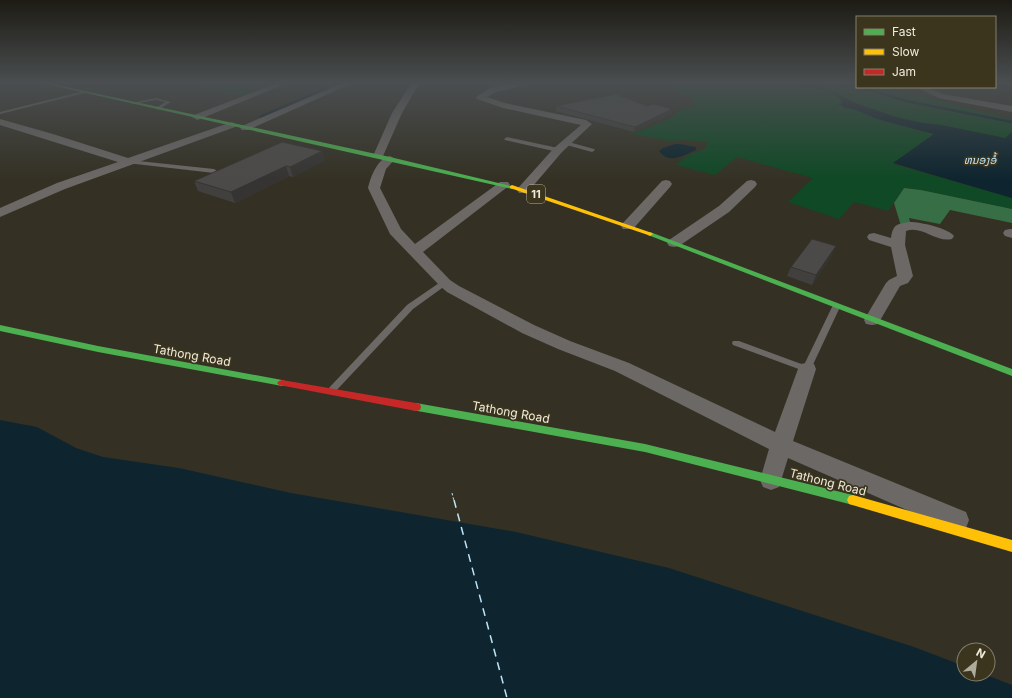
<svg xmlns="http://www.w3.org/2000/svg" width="1012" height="698" viewBox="0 0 1012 698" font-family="Inter,'Noto Sans Lao',sans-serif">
<rect width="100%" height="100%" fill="#343124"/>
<!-- green -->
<path fill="#0f4925" d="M167,82H263L273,84L245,96Z
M658,82H800L816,88L824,89L803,82H857V87H883L1012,119V132L1005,138L941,125L923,123L899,118L855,103L833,91L828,90L846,103L838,104C844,108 849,107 856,110C881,120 907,128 934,134L894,164L1012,198V209L921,190L904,188L888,211L854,202L839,219L788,202L813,178L737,157L715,175L676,165L687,156L706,148L707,142L684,140L669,141L632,134L668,119L684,108L697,105L688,96Z"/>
<!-- forest -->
<path fill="#376e45" d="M904,188L921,190L1012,209V223L950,210L940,224L909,218L912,229H902L894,203Z"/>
<!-- water -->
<path fill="#0e252f" d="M800,82L830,90L855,103L899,118L923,123L941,125L1005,138L1012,132V198L893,163L934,134L877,119L853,109L845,108L838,104L843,103L841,101L842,100L829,90L816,88Z
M675,144H680L696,147V150C684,155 669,165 659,151L663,148Z
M0,420L37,427L76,448L103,457L179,468L291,493L516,532L669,568L914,647L964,666V674H984L1012,685V698H0Z"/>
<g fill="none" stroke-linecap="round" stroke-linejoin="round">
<!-- stream -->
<path stroke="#0e252f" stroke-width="2.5" d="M844,82L906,101L1012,122"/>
<!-- canal -->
<path fill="#0e252f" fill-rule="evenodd" d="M337,82H346L266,118H260L259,116Z"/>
<!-- ferry-far1 -->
<path stroke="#bce5fa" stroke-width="1" stroke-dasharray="2.5 2" stroke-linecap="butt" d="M452,493L454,501"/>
<!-- ferry -->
<path stroke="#bce5fa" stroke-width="1.5" stroke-dasharray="8 6" stroke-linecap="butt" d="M454,500L507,698"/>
<!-- lane -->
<path fill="#6c6866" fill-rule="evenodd" d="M84,91L85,93L0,114V112Z
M156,98L171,102L158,110L156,108L165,102L156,100L133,104L131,103Z
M507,137L558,148L561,150L558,152L505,140L504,139Z
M565,141L594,149L595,150L592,152L563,144L562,143Z
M129,160L214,169L217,171L214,173L127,163V161Z
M442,281H448L449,283L413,309L333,394H327L325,392L327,390L407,305Z
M833,305H839L840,307L810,371H804L733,345L732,343L733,341H739L804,365Z"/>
<!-- street -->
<path fill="#6c6866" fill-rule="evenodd" d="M280,82H290L200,119L197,120L192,117L194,115Z
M345,82H355L248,130H242L240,128L242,126Z
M412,82H420L402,113L383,156L382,158H374L373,156L392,113Z
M518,82H531L530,84L496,92L487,97L505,103L586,120L592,124L562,152L527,193H519L517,190L519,187L554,148L581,125L503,108L477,99L476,97L490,88Z
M1004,82H1012V85L1005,84Z
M915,87H927L943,94L1012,106V112L939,98Z
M0,119L53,134L128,158L229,123L232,122L237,125L235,127L65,189L0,217V208L57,183L118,162L0,125Z
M390,156L395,159L386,169L380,188L401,229L415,244L500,182H508L510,185L423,252L450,280L459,286L534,325L570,341L629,363L775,432L798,369L800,364L807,363L814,364L816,369L793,441L966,512L969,520L966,528L957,531L948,528L788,458L779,487L771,490L763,487L760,480L769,449L615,371L558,349L522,333L447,292L440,286L390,234L368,188C371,176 377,159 390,156Z
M666,180L670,181L672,184L670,187L633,229H623L621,226L623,223L662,181Z
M751,180L755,181L757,184L755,187L729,212L679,246L674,247L669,246L667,243L669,240L719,206L747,181Z
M910,222C920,222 948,228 954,236L952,239C936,243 922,225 906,231L905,245L913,276L908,283L900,286L878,324L872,325L866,324L864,320L886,283L889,280L897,276L891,247L869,240L867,237L869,234L874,233L891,238C893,224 897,224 910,222Z
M1010,229H1012V238L1005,236L1003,233L1005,230Z"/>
<!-- fast -->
<path fill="#4caf50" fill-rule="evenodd" d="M37,82H43L390,157L515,187L512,189Z
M650,232L1012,369V376L648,235L647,234Z
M0,325L98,346L282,380L285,381L287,383L285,385L282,386L98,352L0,331Z
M416,403L645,444L853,495L857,496L859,500L857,504L853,505L645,452L412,410L411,407L412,404Z"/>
<!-- slow -->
<path fill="#ffc107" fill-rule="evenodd" d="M512,185L652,233L653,234L650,236L648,235L510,188V186Z
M853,495L1012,540V552L849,504L847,500L849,496Z"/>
<!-- jam -->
<path fill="#c62828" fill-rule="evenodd" d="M282,380L416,403L420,404L421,407L420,410L416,411L279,385L277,383L279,381Z"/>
</g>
<!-- wall -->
<path fill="#41403e" d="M556,106H647L672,113L634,132L556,111Z
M322,151L324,161L293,177L289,176L235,203L198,191L194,181Z
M832,255L812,285L787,276L791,267Z"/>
<!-- shaded-wall -->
<path fill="#353432" d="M672,109V113L634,132L635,127Z
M322,151L324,161L293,177L290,167Z
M286,166L289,176L235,203L231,192Z
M836,246L832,255L812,285L816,275Z"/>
<!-- building -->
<path fill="#4c4a48" stroke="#353432" d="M616,94L647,106L653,104L672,109L635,127L556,106Z
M282,142L322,151L290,167L286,166L231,192L194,181Z
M812,239L836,246L816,275L791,267Z"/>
<!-- sky -->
<linearGradient id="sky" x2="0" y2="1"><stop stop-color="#1d1b14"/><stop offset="0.46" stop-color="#4a4e50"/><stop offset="1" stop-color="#4a4e50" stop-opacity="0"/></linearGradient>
<rect width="1012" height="179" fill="url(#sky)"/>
<g text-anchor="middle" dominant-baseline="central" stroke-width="3.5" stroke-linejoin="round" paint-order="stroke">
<!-- far-water labels -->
<g font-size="11" font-style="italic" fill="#bce5fa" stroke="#3b351d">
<text x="980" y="160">ຫນອງອໍ້</text>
</g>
<!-- shield labels -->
<rect fill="#3b351d" stroke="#b9b4a3" stroke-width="1" x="527" y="185" width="18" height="18" rx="3"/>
<g font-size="11" font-weight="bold" fill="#efebdd">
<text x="536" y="194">11</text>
</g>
<!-- street labels -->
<g font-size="12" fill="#efebdd" stroke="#3b351d">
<text transform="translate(192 355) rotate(10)">Tathong Road</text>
<text transform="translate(511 412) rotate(10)">Tathong Road</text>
<text transform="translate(828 482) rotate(14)">Tathong Road</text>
</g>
</g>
<!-- legend -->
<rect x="856" y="16" width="140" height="72" fill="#3b351d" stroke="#837e6a"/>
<rect x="864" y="29" width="20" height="6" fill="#4caf50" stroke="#837e6a"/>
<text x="892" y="36" font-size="12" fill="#efebdd">Fast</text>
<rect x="864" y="49" width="20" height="6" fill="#ffc107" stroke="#837e6a"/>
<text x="892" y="56" font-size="12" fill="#efebdd">Slow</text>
<rect x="864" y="69" width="20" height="6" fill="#c62828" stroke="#837e6a"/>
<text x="892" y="76" font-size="12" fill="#efebdd">Jam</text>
<!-- north arrow -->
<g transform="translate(976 662) rotate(29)"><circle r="19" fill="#3b351d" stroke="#837e6a"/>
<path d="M0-3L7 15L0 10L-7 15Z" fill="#aeaa9c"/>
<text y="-6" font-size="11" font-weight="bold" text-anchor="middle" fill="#efebdd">N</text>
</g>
</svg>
